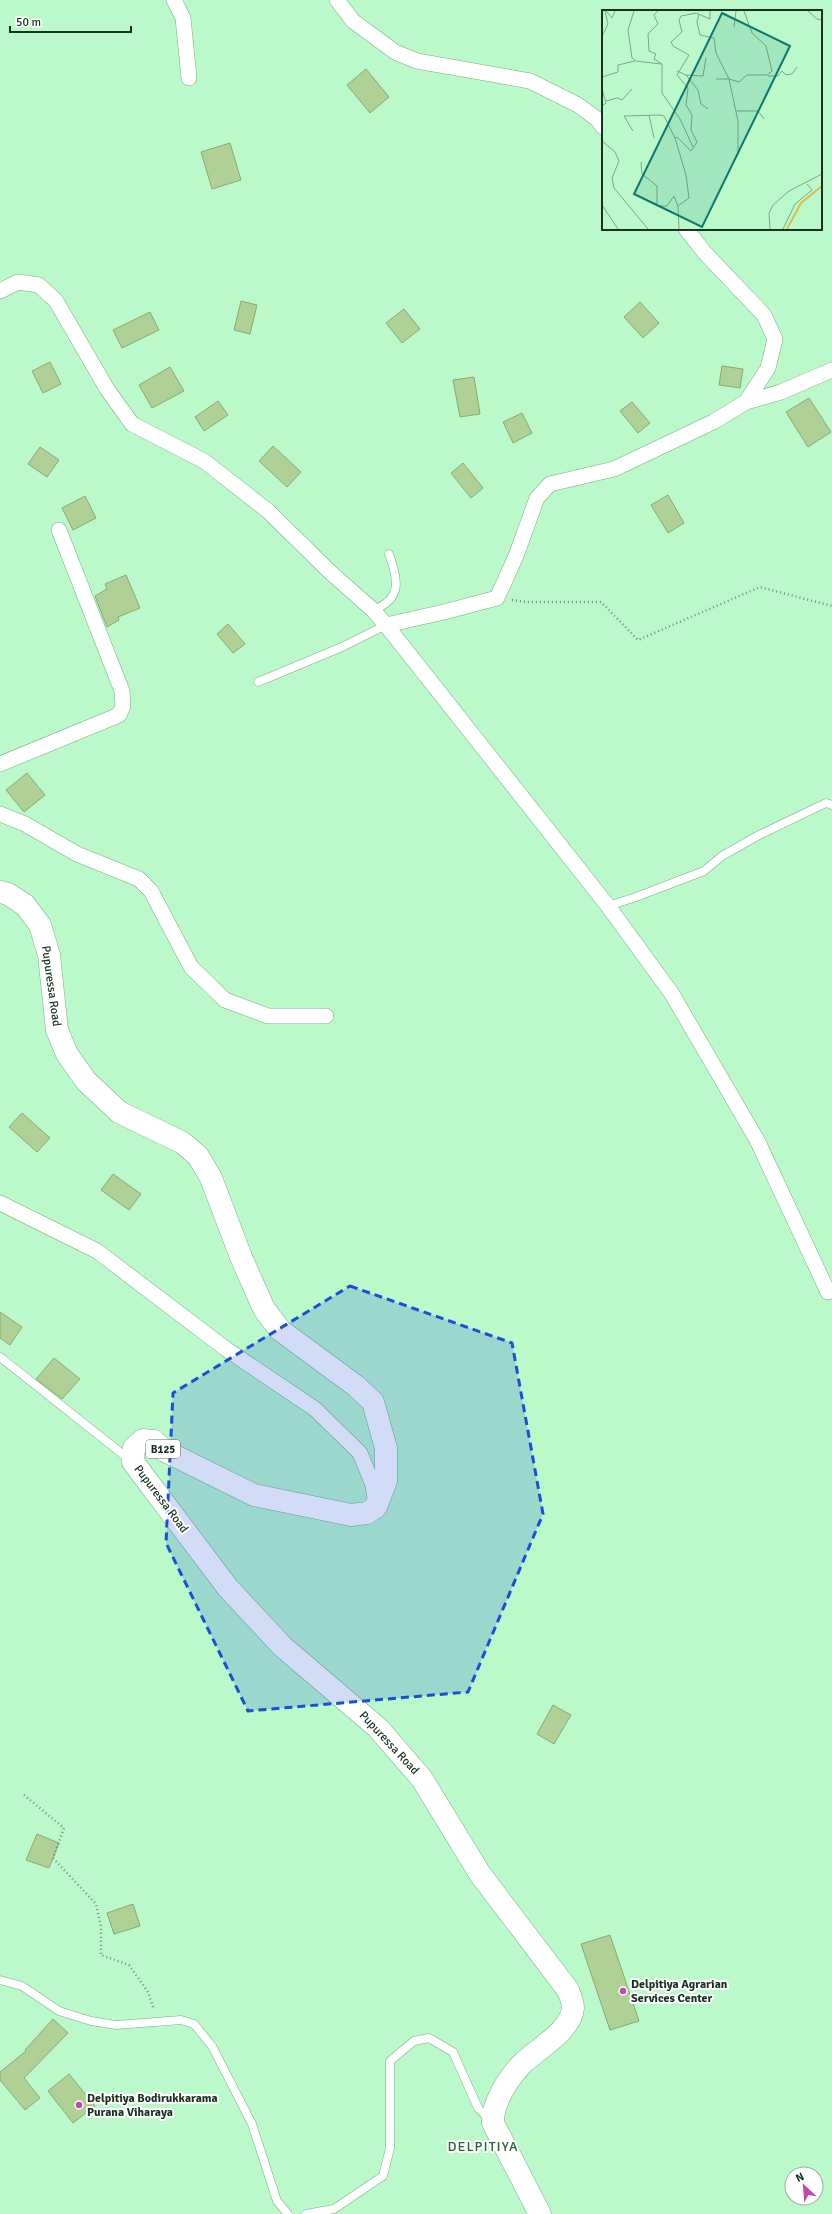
<svg xmlns="http://www.w3.org/2000/svg" width="832" height="2214" viewBox="0 0 832 2214" font-family="Signika,sans-serif">
<rect width="100%" height="100%" fill="#bbf9cb"/>
<!-- building -->
<path fill="#afd196" stroke="#8aaa71" d="M366,69L389,97L370,113L347,85Z
M230,143L241,180L212,189L201,152Z
M241,301L257,305L250,334L234,330Z
M640,302L659,323L643,338L624,317Z
M404,309L420,329L402,343L386,323Z
M150,312L159,330L122,348L113,330Z
M50,362L61,384L43,393L32,371Z
M722,366L743,369L740,388L719,385Z
M170,367L184,391L152,408L139,385Z
M474,377L480,414L460,417L453,380Z
M809,398L831,432L808,447L786,412Z
M218,401L228,415L204,431L195,417Z
M632,402L650,423L638,433L620,411Z
M522,413L532,433L513,443L503,422Z
M273,446L301,472L287,487L259,461Z
M40,447L59,460L47,477L28,464Z
M463,463L483,488L471,498L451,473Z
M668,495L684,523L668,533L651,505Z
M85,496L96,518L73,530L62,508Z
M126,575L140,608L118,617L119,620L107,627L95,596L107,589L105,584Z
M228,624L245,644L233,653L217,634Z
M27,773L45,795L24,812L6,790Z
M22,1113L50,1138L37,1152L9,1127Z
M113,1174L141,1194L129,1210L101,1190Z
M0,1312L22,1327L10,1345L0,1338Z
M54,1358L80,1379L62,1399L36,1379Z
M553,1705L571,1715L554,1744L537,1734Z
M37,1834L59,1843L49,1868L26,1860Z
M133,1904L140,1926L114,1934L107,1913Z
M610,1935L639,2021L610,2030L581,1944Z
M53,2019L68,2033L24,2078L40,2098L25,2110L0,2080V2072L26,2051L25,2050Z
M69,2074L95,2106L73,2123L48,2091Z"/>
<g fill="none" stroke-linecap="round" stroke-linejoin="round">
<defs>
<path id="service" d="M373,610C403,599 398,579 389,554
M258,682L342,647L386,625
M608,906L636,897L704,871L722,856L759,835L826,803L832,805
M0,1357L130,1460
M0,1980L22,1986L59,2011L91,2021L116,2025L181,2020L194,2024L212,2046L252,2124L277,2201L288,2214
M306,2214L334,2209L383,2176L390,2148V2061L414,2041L429,2038L453,2052L478,2108L490,2120"/>
<path id="minor" d="M174,0L183,18L189,78
M337,0L353,21L395,52L417,61L530,81L578,105L597,119L603,127
M0,291L18,282L39,285L56,301L107,389L132,424L204,461L268,511L330,572L373,610L386,625L444,612L497,598L516,556L537,498L550,484L614,469L713,422L746,402L768,368L775,339L764,315L705,253L686,229
M746,402L781,392L832,370
M386,625L608,906L672,994L757,1140L828,1292
M0,764L119,715L123,706L122,691L59,530
M0,814L25,824L77,854L139,879L151,891L191,967L225,1000L268,1016H326
M0,1203L97,1251L226,1349L315,1409L360,1453L373,1485L376,1505"/>
<path id="primary" d="M0,892L8,894L25,905L40,925L49,955L57,1030L67,1054L86,1081L119,1112L183,1143L198,1156L211,1178L241,1257L264,1309L280,1330L356,1386L373,1402L386,1448V1481L376,1507L367,1513L351,1515L254,1495L165,1451L154,1441L143,1440L134,1448L133,1462L228,1588L283,1647L378,1728L422,1779L480,1874L568,1990C570,1995 573,2003 573,2008C571,2031 537,2049 522,2064C508,2078 492,2104 493,2123L540,2214"/>
</defs>
<!-- service casing -->
<use href="#service" stroke="#75b086" stroke-width="9"/>
<!-- minor casing -->
<use href="#minor" stroke="#75b086" stroke-width="16"/>
<!-- primary casing -->
<use href="#primary" stroke="#75b086" stroke-width="23"/>
<!-- path -->
<path stroke="#6c9878" stroke-width="2.5" stroke-dasharray="1 3" stroke-linecap="butt" d="M512,600L526,602H601L638,640L760,587L832,606
M24,1795L64,1828L53,1858L96,1904L101,1926V1955L129,1965L148,1992L154,2010"/>
<!-- service -->
<use href="#service" stroke="#fff" stroke-width="8"/>
<!-- minor -->
<use href="#minor" stroke="#fff" stroke-width="15"/>
<!-- primary -->
<use href="#primary" stroke="#fff" stroke-width="22"/>
</g>
<!-- marked area -->
<path fill="#1d4ed8" fill-opacity="0.2" stroke="#1d4ed8" stroke-width="3" stroke-dasharray="8 5" stroke-linejoin="round" d="M350,1286L512,1343L543,1514L468,1692L248,1711L166,1543L173,1393Z"/>
<!-- markers -->
<g fill="#ba4eae" stroke="#fff" stroke-width="1.5">
<circle cx="623" cy="1991" r="4"/>
<circle cx="79" cy="2105" r="4"/>
</g>
<g text-anchor="middle" dominant-baseline="central" stroke-width="4" stroke-linejoin="round" paint-order="stroke">
<!-- shield labels -->
<rect fill="#fff" stroke="#5e6f63" stroke-width="1" x="146" y="1440" width="34" height="18" rx="3"/>
<g font-size="11" font-weight="bold" fill="#193120">
<text x="163" y="1449">B125</text>
</g>
<!-- street labels -->
<g font-size="12" fill="#193120" stroke="#fff">
<text transform="translate(51 986) rotate(82)">Pupuressa Road</text>
<text transform="translate(161 1499) rotate(53)">Pupuressa Road</text>
<text transform="translate(389 1743) rotate(47)">Pupuressa Road</text>
</g>
<!-- poi labels -->
<g font-size="12" font-weight="bold" fill="#193120" stroke="#fff" text-anchor="start">
<text x="631" y="1984">Delpitiya Agrarian<tspan x="631" dy="14">Services Center</tspan></text>
<text x="87" y="2098">Delpitiya Bodirukkarama<tspan x="87" dy="14">Purana Viharaya</tspan></text>
</g>
<!-- quarter labels -->
<g font-size="14" letter-spacing="1" fill="#2a643e" stroke="#fff">
<text x="483" y="2146">DELPITIYA</text>
</g>
</g>
<!-- overview -->
<g transform="translate(602 10)">
<rect width="220" height="220" fill="#bbf9cb"/>
<path fill="none" stroke="#debc4d" stroke-width="2" d="M185,219L199,193L220,176"/>
<path fill="none" stroke="#7aa987" stroke-width="1" d="M4,1L10,8L13,1M32,1L26,20L30,48L34,51L59,54M56,1L52,5L56,14L46,24L47,41L54,44L52,49L60,54V83L78,109L91,137M206,1L215,9L220,10M97,4L95,12L98,25L112,28L114,43L127,69L137,72L145,65H165L170,61L164,36L150,23L142,1M132,17L134,1M0,26L6,14L3,1M75,61L84,65L101,66L104,48M84,65L96,80L99,94L106,99M166,66H176L180,61L184,65L190,64L195,57M0,67L16,62V55L33,51M114,69H127L136,111V142M0,79L4,93L0,96M4,91L15,88L20,90L30,79M134,101H156L162,109M47,105L52,128M31,121L22,106L58,105L62,106L73,128M0,131L13,142L17,151L10,168L12,178L46,219M39,152L40,164L55,176V196H65L72,186L76,196M0,195L16,219M77,219L76,196L87,188L84,165L73,128L75,127L89,141L95,132L89,120L90,105L84,95L86,78L75,65L87,45L71,36L69,32L80,22L77,10L79,6L94,3L108,9V1M168,219L167,203L171,195L187,181L220,164M181,219L193,194L210,180L205,174"/>
<path fill="#0f766e" fill-opacity="0.15" stroke="#0f766e" stroke-width="2" d="M120,3L188,36L100,217L32,184Z"/>
<rect width="220" height="220" fill="none" stroke="#193120" stroke-width="2"/>
</g>
<!-- north arrow -->
<g transform="translate(804 2186) rotate(334)"><circle r="19" fill="#ffffff" stroke="#a3ada6"/>
<path d="M0-3L7 15L0 10L-7 15Z" fill="#ba4eae"/>
<text y="-6" font-size="11" font-weight="bold" text-anchor="middle" fill="#193120">N</text>
</g>
<!-- scale -->
<path d="M10 26v6h121v-6" fill="none" stroke="#193120" stroke-width="2"/>
<text x="16" y="26" font-size="12" fill="#193120" stroke="#ffffff" stroke-width="3" paint-order="stroke">50 m</text>
</svg>
